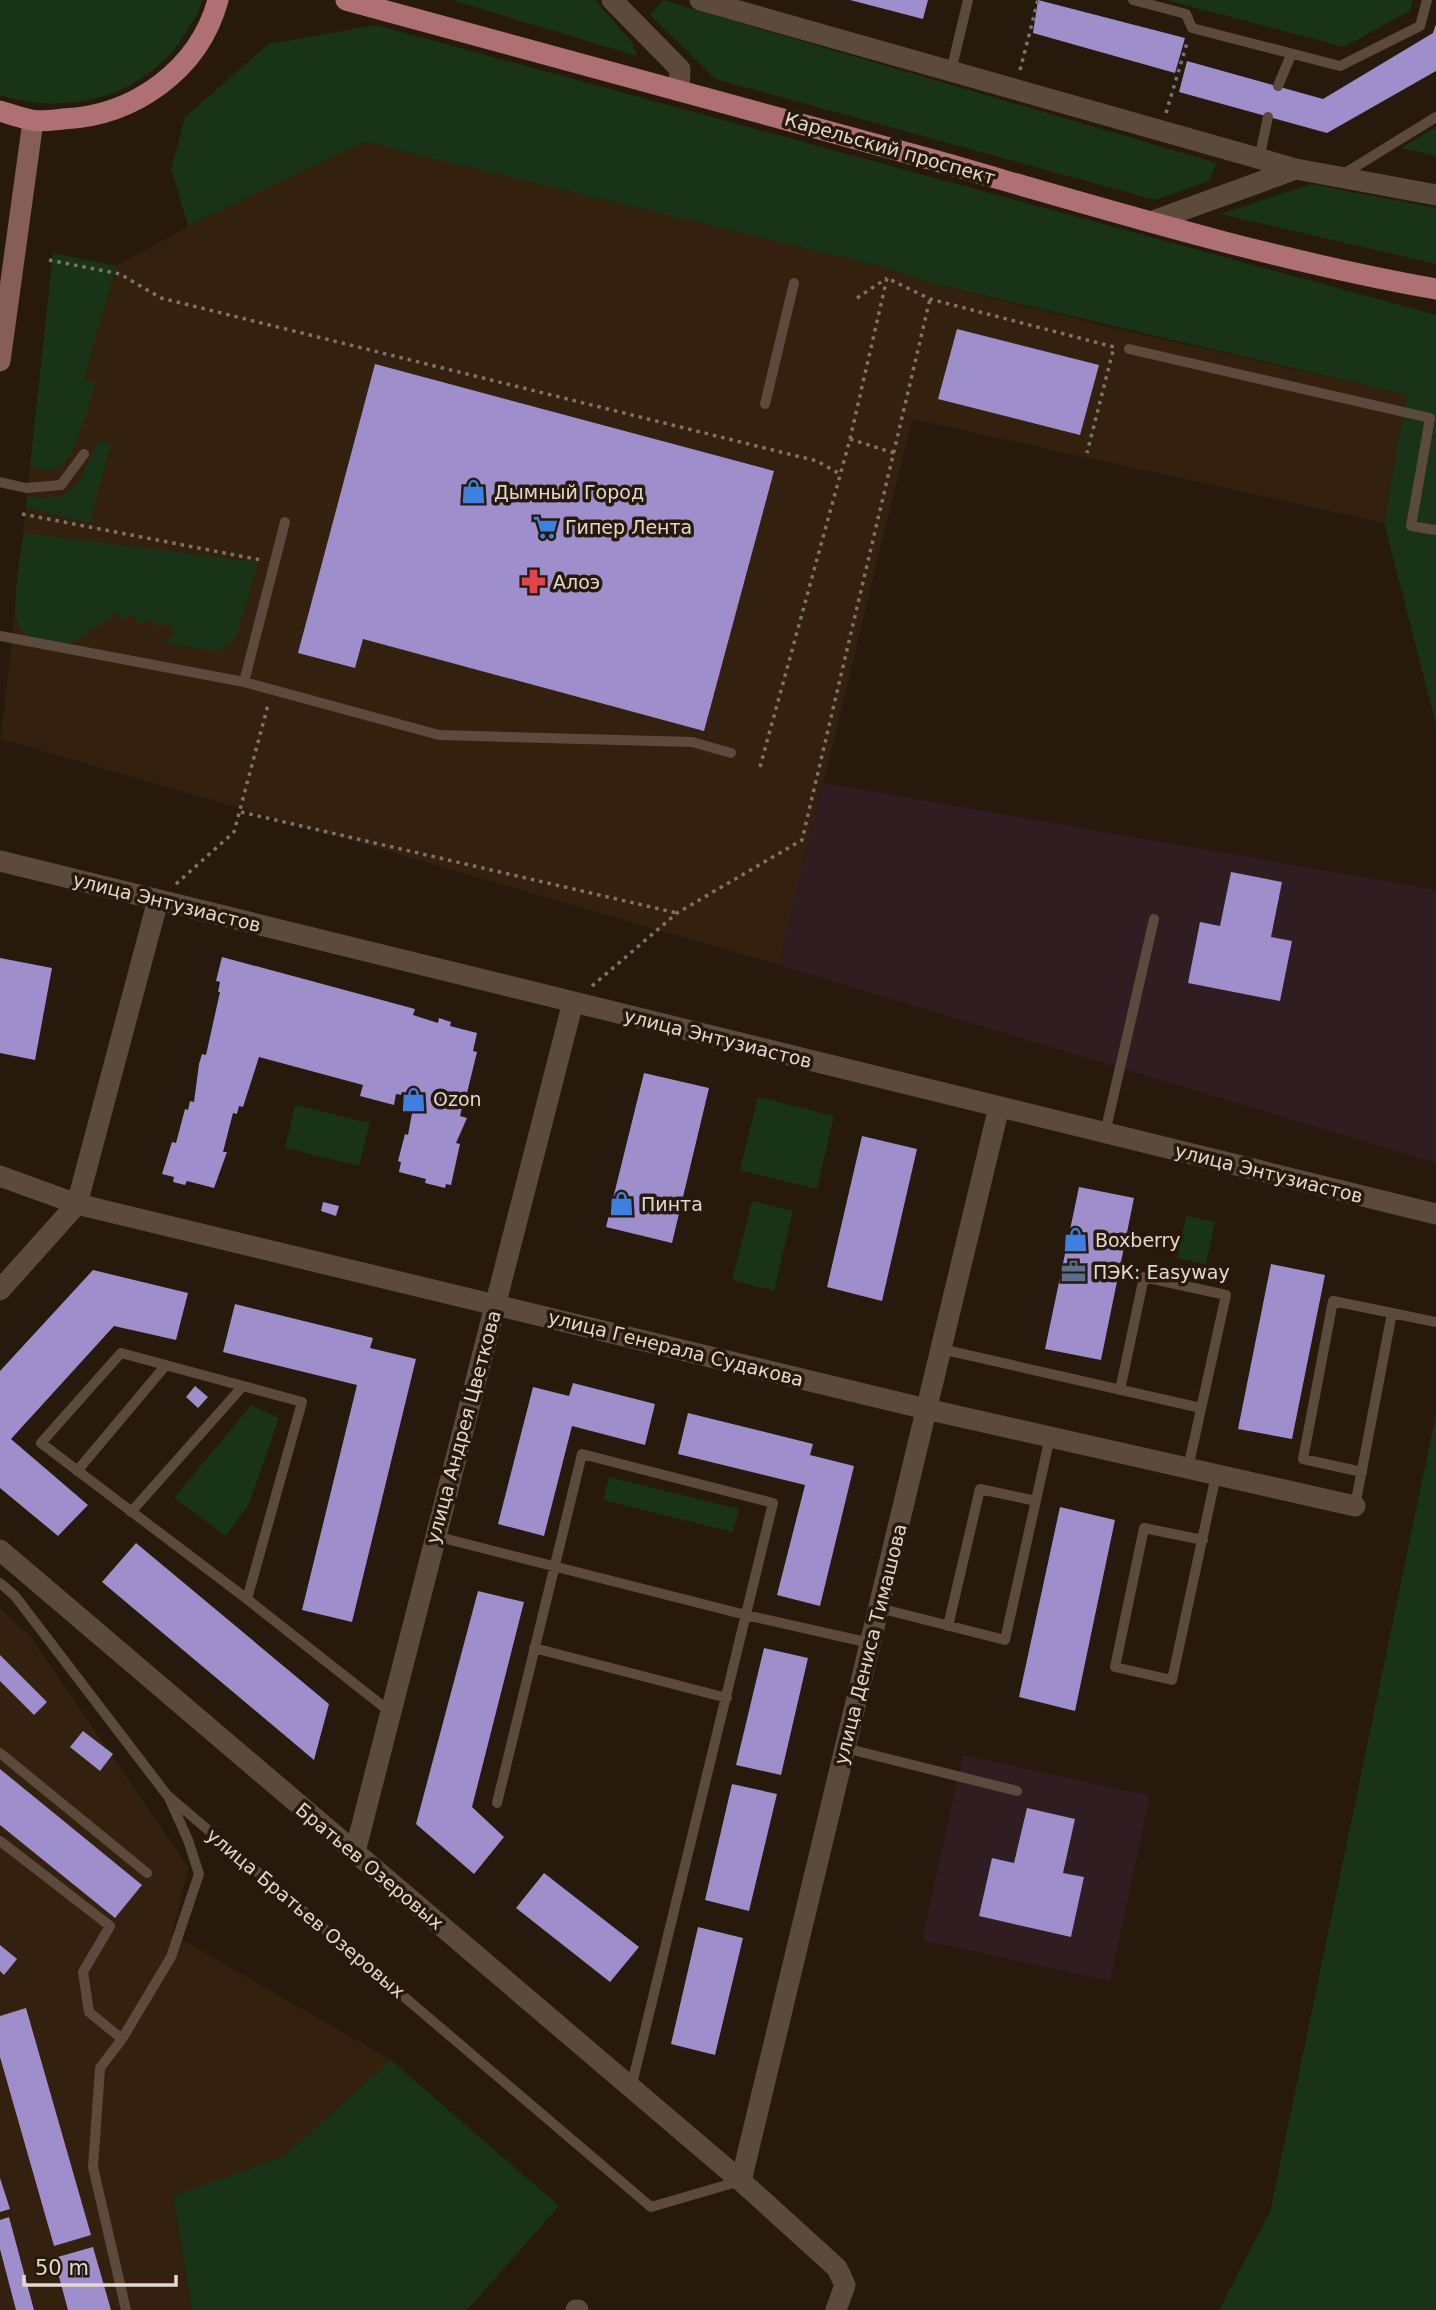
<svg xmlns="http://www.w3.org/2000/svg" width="1436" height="2310" viewBox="0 0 1436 2310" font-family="'DejaVu Sans',sans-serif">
<rect width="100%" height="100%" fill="#27190c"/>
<!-- built -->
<path fill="#33200e" d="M364,142L890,269L923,281L1122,330L1408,395L1384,523L912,419L779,965L1,739L53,253L116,266L189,226Z
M0,1608L30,1636L189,1868L172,1934L391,2060L284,2156L173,2196L192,2310H0Z"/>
<!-- education -->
<path fill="#301d21" d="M823,783L1436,890V1163L779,965Z
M963,1755L1150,1796L1110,1981L922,1940Z"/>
<!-- green -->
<path fill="#183316" d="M0,0H202C200,11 194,20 188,29C151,95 69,118 0,95Z
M451,0H595L632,42L637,56Z
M663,0L1217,163L1209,181L1155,200L715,79L650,15Z
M1166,0H1412L1411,10L1344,47Z
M376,25L1436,315V724L1384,523L1407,395L923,281L890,269L364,142L188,226L171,169L185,117L268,44Z
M1436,127V156L1401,148Z
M1311,184L1436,208V264L1220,214Z
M53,253L116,266L84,379L95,383C90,403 76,458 57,468C50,472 38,469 30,466Z
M98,440L110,445L90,523L26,507L27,496C78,504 80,480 98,440Z
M24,533L258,562L236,638L219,651L163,643L175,634L167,622L158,628L151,618L140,625L132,614L123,620L117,613L67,646C55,642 36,641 25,634C6,623 21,553 24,533Z
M758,1097L834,1116L817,1189L740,1170Z
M295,1105L370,1123L359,1166L285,1148Z
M752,1201L793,1211L774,1291L732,1280Z
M1186,1216L1215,1222L1206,1264L1177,1258Z
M251,1405L279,1418L249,1504L226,1536L174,1498Z
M1436,1414V2310H1219L1270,2212Z
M609,1477L739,1509L733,1532L603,1500Z
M391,2060L559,2206L467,2310H192L173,2196L284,2156Z"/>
<!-- building -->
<path fill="#9e8ecc" d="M850,0H928L923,19Z
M1038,0L1185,38L1175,73L1033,33Z
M1436,24V71L1327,133L1179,92L1187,61L1323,99L1433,33Z
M957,329L1099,365L1080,435L938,399Z
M375,364L774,471L704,731L363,639L355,668L298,653Z
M1231,872L1282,882L1271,937L1292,941L1280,1001L1188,983L1200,922L1220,926Z
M222,957L415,1009L413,1015L438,1023L439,1018L451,1022L450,1026L477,1033L473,1051L477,1052L467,1093L462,1092L461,1098L464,1099L460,1116L467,1118L456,1143L460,1144L451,1185L446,1184L445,1188L425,1183L426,1179L399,1172L401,1162L398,1161L405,1134L408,1135L415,1097L396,1094L394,1105L360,1096L363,1085L259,1057L243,1107L239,1106L237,1114L233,1113L223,1152H227L214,1188L187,1181L185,1185L173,1182L174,1177L162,1174L172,1142L176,1143L185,1109L188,1110L190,1101L194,1102L199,1064L202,1054L206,1055L220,992H218L220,982L216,981Z
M0,958L52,968L35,1060L0,1053Z
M644,1073L709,1088L672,1243L606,1227Z
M862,1136L917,1149L882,1301L827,1287Z
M1079,1187L1134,1198L1101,1360L1045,1349Z
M323,1202L339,1206L336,1216L321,1211Z
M1271,1264L1325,1275L1292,1439L1238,1429Z
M93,1270L188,1293L176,1340L114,1326L11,1439L88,1505L58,1536L0,1488V1371Z
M235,1304L373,1338L370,1348L416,1359L352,1622L302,1610L357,1385L223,1352Z
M573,1383L655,1404L645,1445L572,1426L544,1536L498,1524L533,1387L569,1396Z
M195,1386L208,1397L198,1408L186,1397Z
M688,1413L813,1444L810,1455L854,1466L820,1606L777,1595L805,1485L678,1454Z
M1060,1507L1115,1520L1075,1711L1019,1697Z
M136,1543L329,1704L314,1760L102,1582Z
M478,1591L524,1602L472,1807L504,1837L474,1874L416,1824Z
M764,1648L808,1658L781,1775L736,1765Z
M0,1655L47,1702L34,1715L0,1681Z
M83,1731L113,1754L100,1771L70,1747Z
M0,1769L142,1885L115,1918L0,1825Z
M732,1784L777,1794L749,1911L705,1900Z
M1027,1808L1075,1819L1063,1873L1084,1877L1071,1937L979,1916L992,1858L1014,1863Z
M544,1873L639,1947L610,1982L516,1908Z
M698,1927L743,1938L715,2055L671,2044Z
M0,1945L17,1959L4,1975L0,1971Z
M26,2008L91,2235L54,2246L0,2057V2016Z
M0,2178L10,2209L0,2212Z
M9,2217L34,2310H16L0,2249V2220Z
M93,2247L111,2310H68L54,2258Z"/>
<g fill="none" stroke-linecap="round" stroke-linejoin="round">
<!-- path -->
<path stroke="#7f7368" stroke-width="3.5" stroke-dasharray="3.5 5" stroke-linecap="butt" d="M1020,70L1038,0
M1166,113L1187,43
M49,260L120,274L161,298L817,461L840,474
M857,298L887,278
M850,439L894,453
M22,514L261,560
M760,767L850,439L887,278L930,299L1114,347L1087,453
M241,812L677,913
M176,884L234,832L268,705
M592,986L677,913L802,840L930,299"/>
<!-- lane -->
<path stroke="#5c4b3d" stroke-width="10" d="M1133,0L1186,14L1192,28L1340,66L1420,26L1427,0
M951,71L968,0
M1278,86L1291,55
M1259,159L1268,117
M1342,175L1436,117
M1129,349L1430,418L1411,526L1436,530
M765,404L794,283
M0,482L26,488L61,485L84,454
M0,636L244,682L439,735L692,742L731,753
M244,682L285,522
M1105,1133L1154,919
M941,1349L1201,1408
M1120,1390L1144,1277L1226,1295L1188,1468
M77,1471L166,1365
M1362,1472L1303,1459L1333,1301L1392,1313
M1355,1506L1392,1313L1436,1322
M131,1512L243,1386
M435,1536L746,1615L870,1643
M1203,1540L1144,1528L1115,1667L1172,1680L1216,1475
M0,1583L15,1596L167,1795L651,2207L740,2181
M247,1599L41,1443L121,1353L302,1402L247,1599L389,1711
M879,1608L1005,1640L1050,1437
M948,1626L980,1489L1036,1501
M534,1648L727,1698
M845,1748L1017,1791
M0,1753L147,1873
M497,1803L582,1454L773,1503L631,2088
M0,1841L110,1926L83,1972L89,2012L122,2039
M126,2310L93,2167L100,2068L122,2039L171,1957L199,1874L188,1840L170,1800"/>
<!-- street -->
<path stroke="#5c4b3d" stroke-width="21" d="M612,0L680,69L679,89
M700,0L1296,169L1436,195
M1150,222L1296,169
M0,861L1436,1214
M0,1176L77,1204L926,1409L1355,1506
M0,1290L77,1204L158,900
M0,1550L741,2181L837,2268L845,2285L836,2310
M355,1852L573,1002
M741,2181L999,1107
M576,2310H578"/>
<!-- secondary -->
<path stroke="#855d59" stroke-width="21" d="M0,361L33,121"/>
<!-- primary -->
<path stroke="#ae7075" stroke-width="21" d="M346,0C543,52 740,106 937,161C1101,208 1267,259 1436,289
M0,111C10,114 21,118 31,120C41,122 53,120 63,119C134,116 199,70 218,0"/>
</g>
<!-- icons -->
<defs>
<symbol id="shop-bare" viewBox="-9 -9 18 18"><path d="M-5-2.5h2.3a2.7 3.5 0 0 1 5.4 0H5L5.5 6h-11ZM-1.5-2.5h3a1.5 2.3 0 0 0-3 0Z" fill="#3f7fe0" stroke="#27190c" stroke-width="2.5" paint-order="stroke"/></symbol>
<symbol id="supermarket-bare" viewBox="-9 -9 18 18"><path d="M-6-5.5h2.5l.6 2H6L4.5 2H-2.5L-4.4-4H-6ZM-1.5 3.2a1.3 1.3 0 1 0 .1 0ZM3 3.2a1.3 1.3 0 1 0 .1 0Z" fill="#3f7fe0" stroke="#27190c" stroke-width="2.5" paint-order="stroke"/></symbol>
<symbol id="pharmacy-bare" viewBox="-9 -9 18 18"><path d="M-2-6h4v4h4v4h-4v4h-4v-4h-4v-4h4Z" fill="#e0444e" stroke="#27190c" stroke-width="2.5" paint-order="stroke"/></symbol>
<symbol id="office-bare" viewBox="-9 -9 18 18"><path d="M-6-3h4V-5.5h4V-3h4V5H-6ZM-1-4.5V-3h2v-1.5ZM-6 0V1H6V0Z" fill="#5c6f8a" stroke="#27190c" stroke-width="2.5" paint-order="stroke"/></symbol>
</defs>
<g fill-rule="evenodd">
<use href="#shop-bare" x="456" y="474" width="35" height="35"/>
<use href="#supermarket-bare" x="528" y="510" width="35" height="35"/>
<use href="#pharmacy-bare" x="516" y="564" width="35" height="35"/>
<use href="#shop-bare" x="396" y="1082" width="35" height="35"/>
<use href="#shop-bare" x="604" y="1186" width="35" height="35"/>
<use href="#shop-bare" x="1058" y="1222" width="35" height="35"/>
<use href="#office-bare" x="1056" y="1254" width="35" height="35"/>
</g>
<g text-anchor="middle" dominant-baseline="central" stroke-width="7" stroke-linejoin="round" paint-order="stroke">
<!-- street labels -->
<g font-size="19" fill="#e2d8cf" stroke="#27190c">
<text transform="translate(890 148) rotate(16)">Карельский проспект</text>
<text transform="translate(167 902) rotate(14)">улица Энтузиастов</text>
<text transform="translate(718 1038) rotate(14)">улица Энтузиастов</text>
<text transform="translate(1269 1173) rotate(14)">улица Энтузиастов</text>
<text transform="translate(676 1348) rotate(14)">улица Генерала Судакова</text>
<text transform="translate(463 1427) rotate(-75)">улица Андрея Цветкова</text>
<text transform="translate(870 1644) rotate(-76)">улица Дениса Тимашова</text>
<text transform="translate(370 1866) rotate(40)">Братьев Озеровых</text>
<text transform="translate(306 1913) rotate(40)">улица Братьев Озеровых</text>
</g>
<!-- poi labels -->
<g font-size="19" fill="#e2d8cf" stroke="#27190c" text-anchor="start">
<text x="494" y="492">Дымный Город</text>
<text x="565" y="527">Гипер Лента</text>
<text x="553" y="582">Алоэ</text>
<text x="433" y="1099">Ozon</text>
<text x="641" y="1204">Пинта</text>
<text x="1095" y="1240">Boxberry</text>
<text x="1093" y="1272">ПЭК: Easyway</text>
</g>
</g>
<!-- scale -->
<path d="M24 2275v10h152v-10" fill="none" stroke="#e2d8cf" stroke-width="3.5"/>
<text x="35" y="2275" font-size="21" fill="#e2d8cf" stroke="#27190c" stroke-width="5" paint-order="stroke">50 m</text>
</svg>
